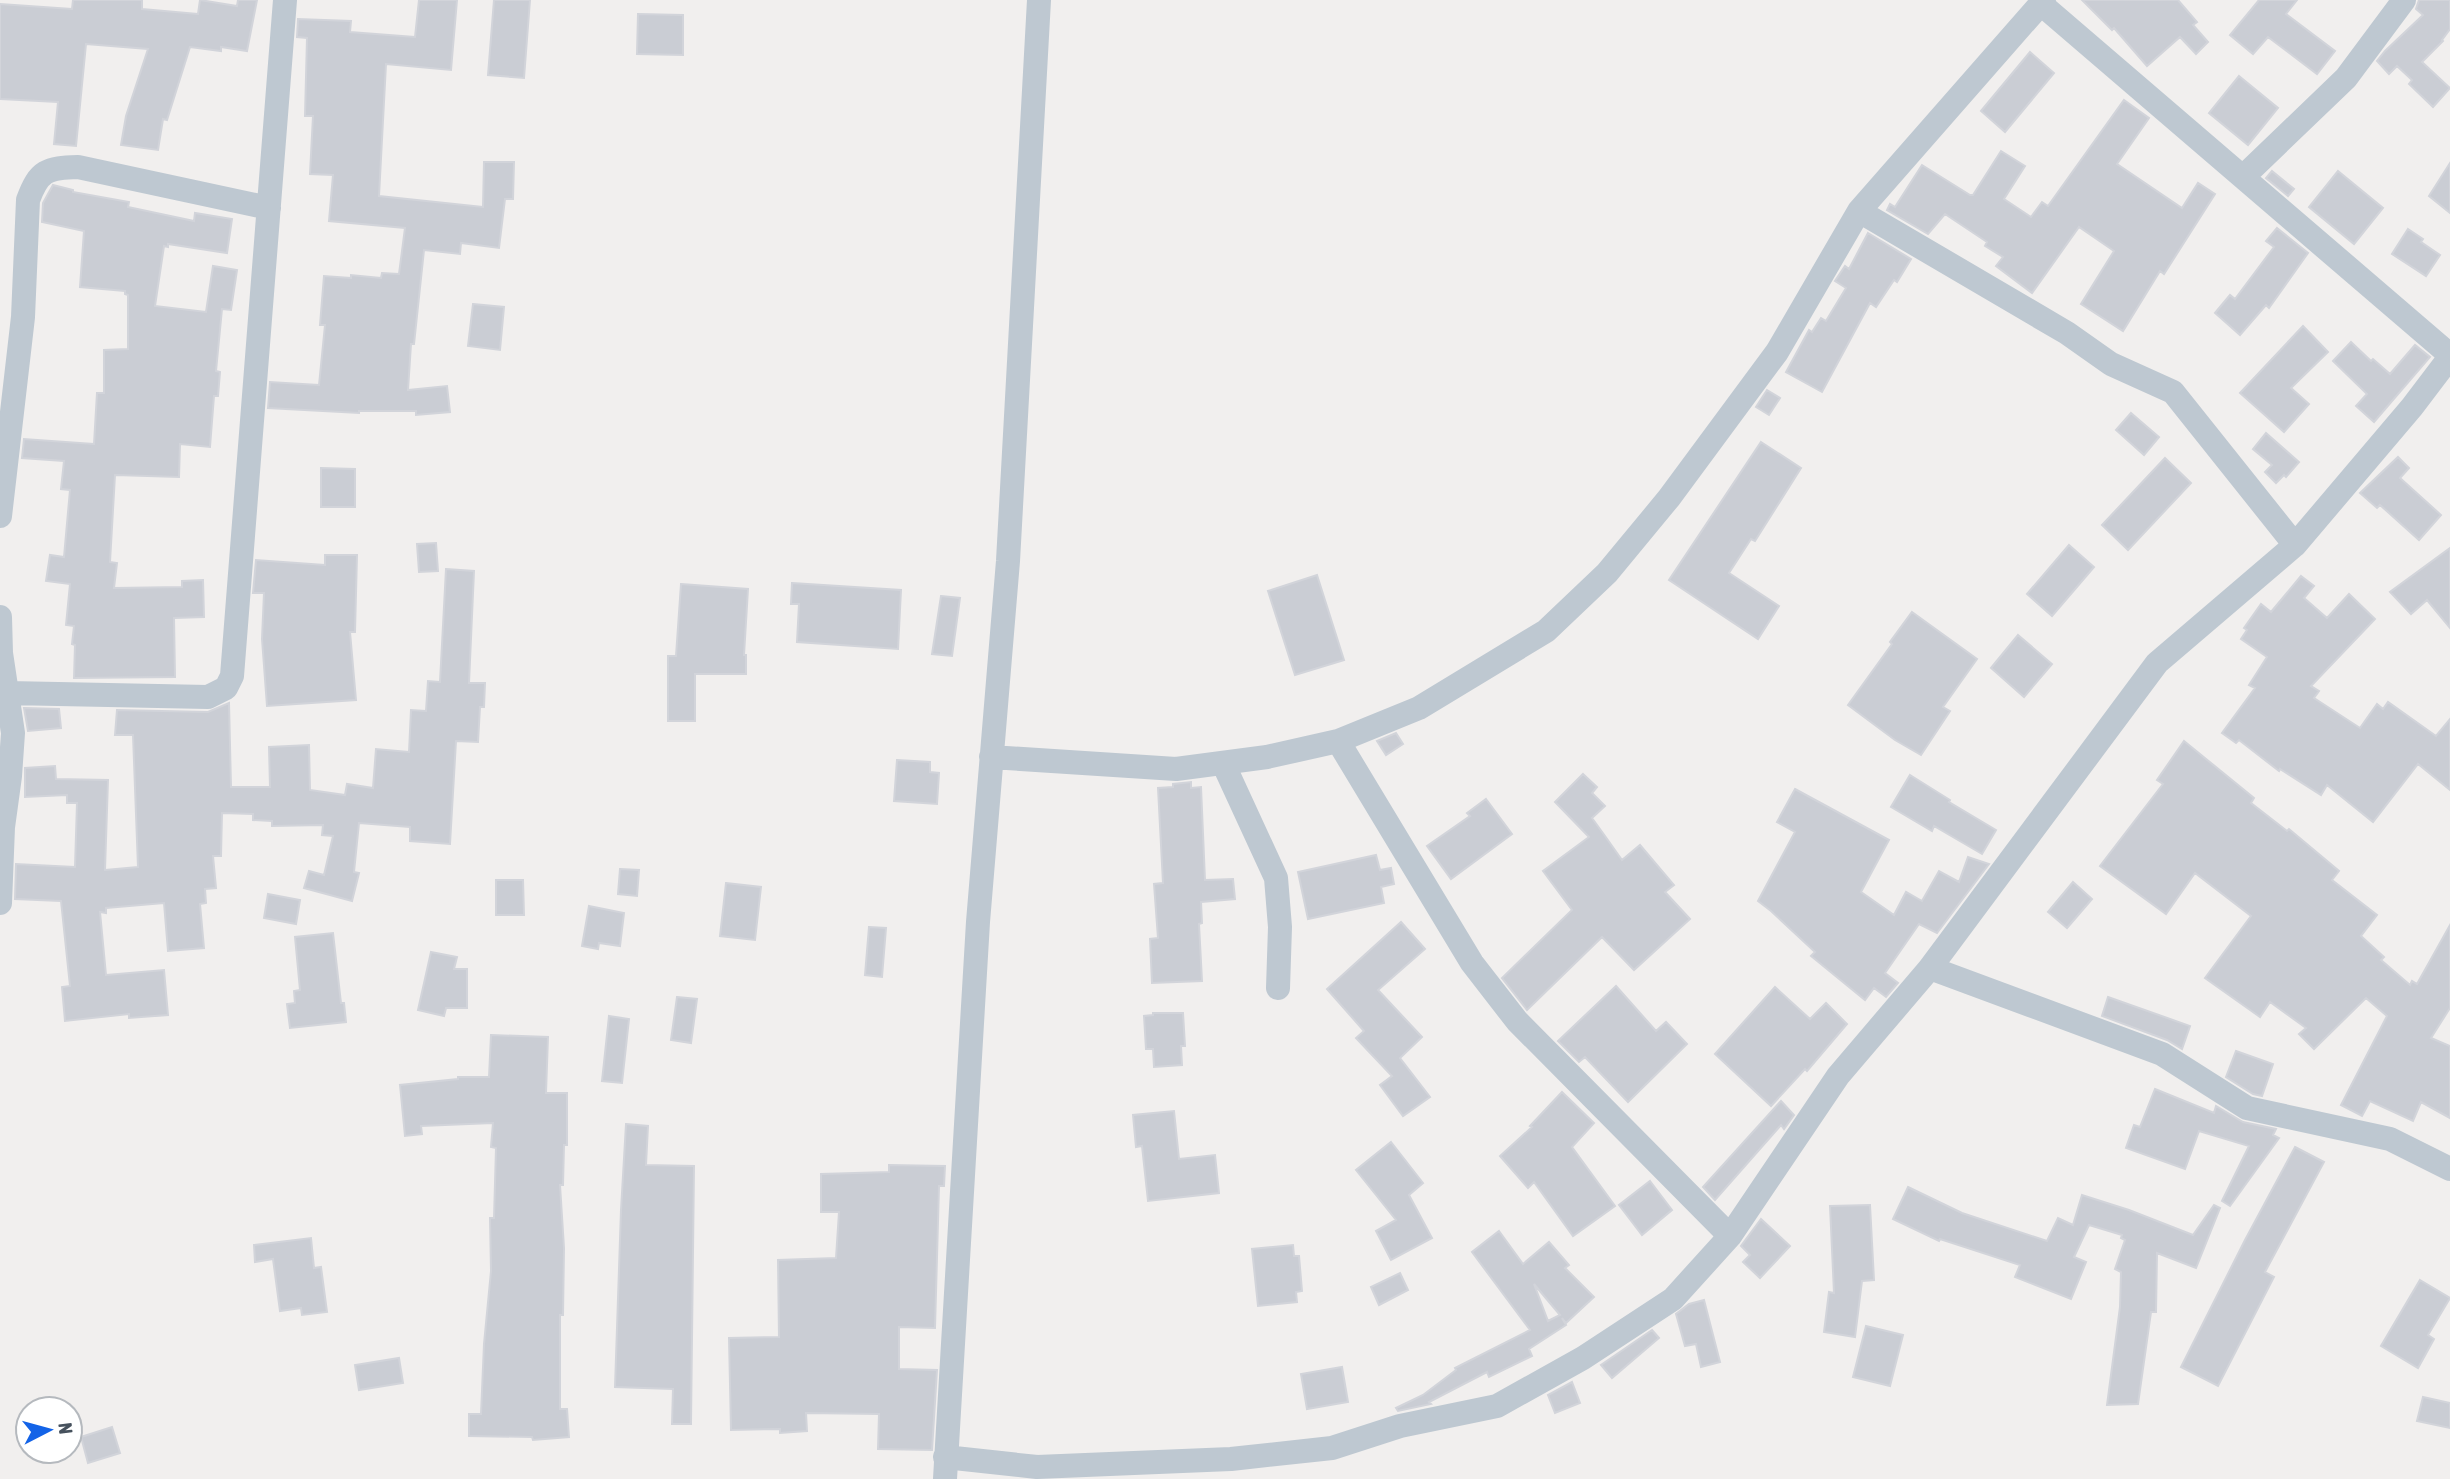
<svg xmlns="http://www.w3.org/2000/svg" width="2450" height="1479" viewBox="0 0 2450 1479" font-family="'Asap Condensed',sans-serif">
<rect width="100%" height="100%" fill="#f1efee"/>
<!-- building -->
<path fill="#cacdd4" stroke="#d2d4da" stroke-width="2" fill-rule="evenodd" d="M73,0H142V9L198,14L200,0L237,6L238,0H257L247,51L221,47V51L190,47L167,120L163,119L158,150L121,145L126,116L148,49L86,44L76,146L54,144L58,102L0,99V4L72,9Z
M419,0H457L451,70L386,64L379,196L483,207L484,162H514L513,199H505L499,248L461,243L460,254L424,250L414,344H411L408,390L447,386L450,412L416,415V411H359V413L268,408L270,382L319,385L325,325H320L324,276L351,278V275L381,278L382,273L399,274L405,228L329,221L333,175L310,174L313,116H305L307,38L297,37L298,19L351,21L350,32L415,37Z
M494,0H530L524,78L488,75Z
M2082,0H2178L2197,22L2193,25L2208,42L2196,54L2180,37L2147,66L2114,28L2112,30Z
M2259,0H2297L2286,14L2335,51L2317,74L2268,37L2253,54L2230,35Z
M2419,0H2450V29L2442,40L2443,41L2422,62L2450,88L2433,107L2409,84L2412,80L2397,66L2389,74L2377,61L2385,51L2423,15L2416,9Z
M638,14L683,15V55L637,54Z
M2030,52L2054,73L2005,132L1981,111Z
M2239,76L2278,108L2248,145L2209,113Z
M2124,100L2149,118L2117,164L2182,208L2198,183L2215,194L2164,274L2160,271L2123,331L2081,304L2114,251L2079,227L2032,293L1996,266L2003,257L1985,246L1987,242L1945,214L1928,234L1887,210L1890,204L1895,207L1922,165L1970,195H1973L2001,151L2025,166L2004,199L2031,217L2042,202L2048,206Z
M2450,163V213L2429,196Z
M2272,171L2294,189L2288,196L2266,178Z
M2338,171L2383,208L2354,244L2309,207Z
M53,185L73,190V192L129,202L128,207L194,221L195,213L232,219L227,253L168,244V247L164,246L155,306L206,312L213,266L237,270L231,310L222,309L216,371L220,372L218,396H214L210,447L180,444L179,477L115,475L110,562L117,563L114,588L182,587V581L203,580L204,617L174,618L175,677L74,678L75,645L72,644L74,626L66,625L70,584L46,581L50,555L64,557L70,490L61,489L64,461L22,458L24,439L94,444L97,393H104V350L128,349V295L125,294V291L80,287L84,231L42,222L43,203Z
M2277,228L2308,253L2269,308L2266,305L2240,335L2215,313L2230,295L2235,299L2274,247L2266,241Z
M2408,229L2423,239L2421,242L2440,255L2426,276L2392,254Z
M1868,233L1911,259L1897,282L1894,280L1876,307L1870,303L1822,392L1786,372L1809,330L1812,332L1821,318L1826,321L1846,288L1835,281L1845,266L1849,269Z
M473,304L504,307L500,350L468,346Z
M2303,326L2328,352L2291,388L2309,404L2284,432L2240,393Z
M2351,342L2371,361L2373,359L2390,374L2415,345L2430,357L2374,422L2356,406L2367,394L2333,361Z
M1767,390L1780,398L1769,415L1756,407Z
M2131,413L2159,437L2144,455L2116,430Z
M2266,433L2299,462L2286,477L2284,475L2276,483L2265,472L2272,465L2253,449Z
M1761,442L1801,468L1755,541L1751,539L1729,573L1779,606L1758,639L1669,580Z
M2398,457L2409,468L2400,478L2441,515L2419,540L2380,505L2377,508L2360,493Z
M2165,458L2191,483L2128,550L2102,525Z
M321,468L355,469V507H321Z
M436,543L438,571L419,572L417,544Z
M2069,545L2094,567L2052,616L2027,594Z
M2450,548V628L2427,600L2411,614L2390,592Z
M325,555H357L355,632H350L356,700L267,706L262,639L264,593H253L256,560L325,565Z
M446,569L474,571L469,683H485L484,707H480L478,742L456,741L450,844L410,841V827L359,823L354,872L359,873L352,901L304,888L309,871L324,875L333,836L322,835L323,825L272,826V821L253,820V814L222,813L221,856H213L216,888L205,889L206,903L200,904L204,948L168,951L164,903L106,908V913L100,912L106,975L164,970L168,1015L129,1018V1014L65,1021L62,987L70,986L61,901L15,899L16,864L75,867L77,803H67V795L25,797V768L55,766L56,779L108,780L105,870L138,867L133,735H115L117,710L208,712L229,703L231,787H270L269,747L309,745L310,790L345,795L347,784L373,788L376,749L409,752L411,710L426,711L428,681L440,682Z
M1317,575L1344,660L1295,675L1268,591Z
M2301,576L2314,586L2304,598L2327,618L2349,594L2375,619L2311,686L2319,691L2314,698L2360,728L2377,704L2383,709L2388,702L2436,736L2450,719V790L2418,764L2373,822L2327,785L2321,795L2280,769L2279,771L2239,740L2236,743L2222,733L2255,688L2249,685L2267,657L2241,639L2247,630L2244,628L2261,604L2271,612Z
M792,583L901,590L898,649L797,642L799,604H791Z
M681,584L748,589L744,655H746V674H695V721H668V656H676Z
M941,596L960,598L952,656L932,654Z
M1912,612L1977,659L1943,707L1950,711L1921,755L1895,740L1848,705L1892,644L1890,642Z
M2018,635L2052,664L2024,697L1991,668Z
M24,708L59,709L61,728L28,731Z
M1396,733L1403,744L1386,755L1377,741Z
M2184,741L2254,798L2251,803L2287,831L2289,829L2339,871L2332,880L2377,915L2361,936L2384,957L2381,960L2410,985L2412,981L2417,984L2450,925V1008L2431,1038L2450,1046V1118L2421,1102L2413,1121L2370,1101L2362,1116L2341,1105L2387,1016L2366,998L2314,1049L2299,1034L2306,1028L2270,1002L2260,1017L2205,978L2251,916L2195,873L2166,914L2100,866L2163,784L2157,780Z
M897,760L930,762V772L939,773L937,804L894,801Z
M1583,774L1597,787L1592,793L1605,806L1592,818L1605,836L1622,860L1640,845L1674,885L1665,892L1690,919L1634,970L1602,937L1527,1010L1502,978L1572,910L1543,871L1589,837L1555,802Z
M1910,775L1950,800L1949,802L1996,830L1982,854L1934,826L1932,831L1891,807Z
M1191,782V788L1201,787L1205,880L1233,879L1235,899L1201,902L1202,923L1199,924L1202,981L1152,983L1150,939L1158,938L1154,884L1163,883L1158,788L1173,787V784Z
M1795,789L1889,840L1861,892L1894,915L1906,892L1922,901L1939,871L1959,882L1968,857L1989,864L1937,933L1919,924L1885,973L1898,983L1886,997L1874,988L1865,1000L1811,956L1815,952L1771,911L1758,901L1795,832L1777,822Z
M1486,799L1512,834L1451,879L1427,846L1470,816L1467,813Z
M1376,855L1380,870L1391,868L1394,884L1381,887L1384,903L1308,919L1298,872Z
M620,869L639,870L637,896L618,894Z
M496,880H523L524,915H496Z
M2073,882L2092,899L2067,928L2048,912Z
M726,883L761,887L755,940L720,936Z
M268,894L300,900L296,924L264,918Z
M589,906L624,913L620,946L599,943L598,949L582,946Z
M1401,922L1425,949L1378,990L1422,1037L1400,1058L1430,1097L1403,1116L1380,1085L1392,1076L1356,1038L1364,1031L1327,989Z
M869,927L886,928L882,977L865,975Z
M333,933L341,1003H344L346,1022L290,1028L287,1004L295,1003L294,991L300,990L295,937Z
M431,952L457,957L454,969H467V1008H446L444,1016L418,1010Z
M1616,986L1656,1031L1666,1022L1687,1044L1628,1102L1585,1057L1579,1062L1558,1041Z
M1775,987L1810,1019L1826,1003L1847,1024L1807,1071L1805,1069L1771,1106L1715,1054Z
M677,997L697,999L691,1043L671,1040Z
M2108,997L2190,1026L2182,1049L2167,1040L2102,1016Z
M1153,1013H1183L1185,1046H1181L1182,1065L1154,1067L1153,1049H1146L1144,1016L1153,1015Z
M609,1016L629,1019L622,1083L602,1081Z
M491,1035L548,1037L546,1093H567V1145H564L563,1185H560L564,1248L563,1315H560V1409H567L569,1437L533,1440L532,1437L469,1436V1414H481L484,1344L491,1271L490,1218H494L496,1148L491,1147L493,1123L421,1126L422,1134L405,1136L400,1085L458,1079V1077H489Z
M2236,1051L2273,1064L2262,1096L2253,1094L2226,1077Z
M2155,1089L2214,1113L2216,1106L2243,1122L2276,1129L2273,1135L2279,1138L2230,1206L2222,1201L2249,1146L2199,1131L2185,1169L2126,1148L2134,1125L2140,1127Z
M1562,1092L1594,1123L1572,1147L1615,1206L1573,1236L1534,1182L1528,1188L1500,1156L1532,1127L1530,1126Z
M1781,1101L1794,1115L1784,1129L1781,1125L1715,1200L1703,1187Z
M1174,1111L1179,1159L1215,1155L1219,1193L1148,1201L1142,1146L1136,1147L1133,1115Z
M626,1124L648,1126L646,1165L694,1166L691,1424H672L673,1389L615,1387L621,1210Z
M1391,1142L1423,1183L1409,1195L1432,1238L1391,1260L1376,1231L1396,1220L1356,1170Z
M2295,1147L2324,1162L2265,1272L2274,1277L2218,1386L2181,1367L2245,1240Z
M889,1165L945,1166L944,1186H939L935,1328L899,1327V1369L937,1370L932,1450L878,1449L879,1414L806,1413L807,1431L780,1433V1429L731,1430L729,1338L779,1337L778,1260L836,1258L839,1212H821V1174L889,1172Z
M1650,1181L1672,1210L1642,1235L1619,1205Z
M1908,1187L1962,1213L2047,1241L2058,1218L2073,1225L2082,1195L2129,1210L2193,1235L2214,1205L2220,1208L2196,1268L2157,1253L2156,1312H2151L2138,1404L2107,1405L2120,1307L2121,1272L2115,1269L2125,1240L2121,1238L2122,1235L2089,1225L2074,1257L2086,1262L2071,1299L2015,1277L2020,1265L1940,1239L1939,1241L1893,1219Z
M1870,1205L1874,1280L1862,1281L1855,1337L1824,1332L1829,1292L1834,1293L1830,1206Z
M1761,1219L1790,1246L1760,1278L1743,1262L1750,1255L1741,1246Z
M1499,1231L1523,1264L1549,1242L1569,1265L1565,1268L1594,1297L1566,1323L1562,1318L1566,1325L1529,1349L1532,1356L1489,1377L1487,1372L1429,1402L1431,1404L1398,1411L1396,1408L1423,1395L1456,1370L1455,1368L1530,1330L1472,1252ZM1534,1284L1560,1315L1548,1321Z
M311,1238L314,1268L321,1267L327,1312L302,1315L301,1308L280,1311L273,1259L255,1262L254,1245Z
M1293,1245L1294,1256H1299L1302,1291L1296,1292L1297,1302L1258,1306L1252,1249Z
M1400,1273L1408,1290L1379,1305L1371,1287Z
M2420,1280L2450,1298L2428,1335L2434,1339L2418,1368L2381,1346Z
M1704,1300L1720,1362L1701,1367L1696,1344L1685,1346L1676,1314L1689,1304Z
M1866,1326L1903,1335L1890,1386L1853,1377Z
M1652,1330L1659,1338L1612,1378L1601,1365Z
M399,1358L403,1383L359,1390L355,1365Z
M1342,1367L1348,1402L1307,1409L1301,1374Z
M1572,1382L1580,1403L1555,1413L1548,1395Z
M2423,1397L2450,1403V1428L2417,1421Z
M112,1427L120,1453L88,1463L81,1437Z"/>
<g fill="none" stroke-linecap="round" stroke-linejoin="round">
<!-- minor -->
<path stroke="#bec8d1" stroke-width="24" d="M2041,4L2450,355
M2243,177L2346,78L2404,0
M1859,211L2067,333L2111,364L2173,392L2295,545
M0,516L23,317L28,200C39,170 47,168 78,167L269,208
M0,617L1,653L13,733L10,776L3,827L0,903
M8,693L208,697L226,688L232,676L285,0
M1338,741L1472,963L1517,1021L1730,1236
M991,757L1176,769L1267,757L1338,741L1419,708L1546,631L1607,573L1669,498L1777,352L1859,211L2044,0
M1223,763L1276,878L1280,927L1278,988
M1930,968L2162,1054L2247,1108L2390,1139L2450,1169
M945,1457L1037,1467L1231,1459L1332,1448L1400,1426L1497,1406L1583,1358L1673,1299L1730,1236L1838,1076L1930,968L2157,663L2295,545L2412,407L2450,357
M945,1479L978,922L1008,561L1039,0"/>
</g>
<!-- north arrow -->
<g transform="translate(49 1430) rotate(84)"><circle r="33" fill="#ffffff" stroke="#b5b9be" stroke-width="2"/>
<path d="M0-5L12 26L0 18L-12 26Z" fill="#1363e7"/>
<text y="-10" font-size="19" font-weight="bold" text-anchor="middle" fill="#46515d">N</text>
</g>
</svg>
